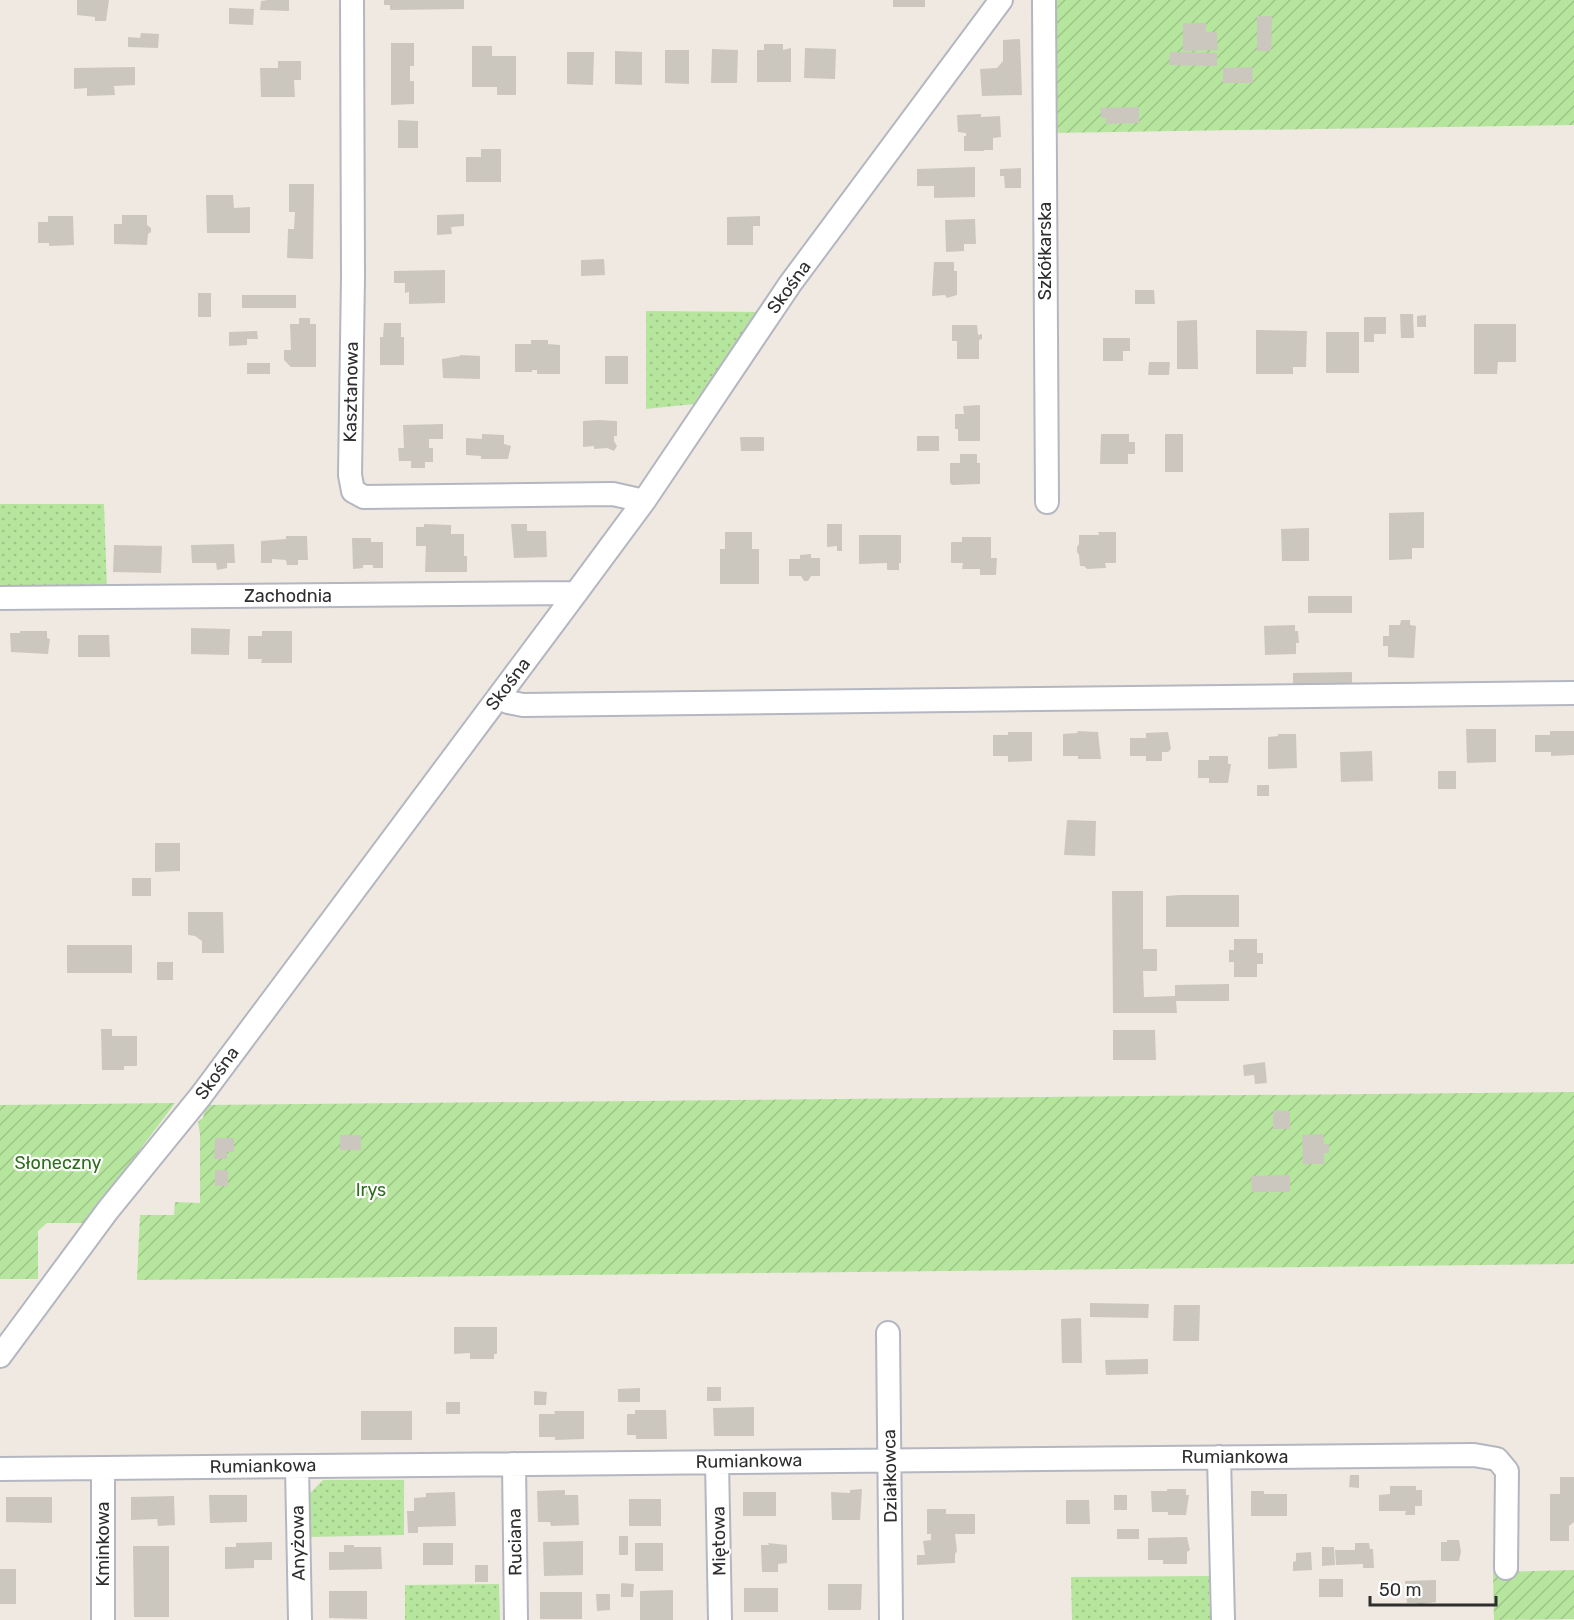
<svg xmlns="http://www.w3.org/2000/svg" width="1574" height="1620" viewBox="0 0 1574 1620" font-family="Rubik,sans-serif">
<defs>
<pattern id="grass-dots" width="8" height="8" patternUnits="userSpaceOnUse" patternTransform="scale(1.5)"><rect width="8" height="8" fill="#b6e59e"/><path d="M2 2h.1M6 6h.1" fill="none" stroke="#9dc588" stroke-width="1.8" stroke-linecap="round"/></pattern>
<pattern id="garden-furrows" width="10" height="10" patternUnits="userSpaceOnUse" patternTransform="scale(1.5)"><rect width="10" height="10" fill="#b6e59e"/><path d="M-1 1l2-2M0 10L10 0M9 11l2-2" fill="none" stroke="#9dc588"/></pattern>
</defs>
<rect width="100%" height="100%" fill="#efe9e1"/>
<!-- grass -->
<path fill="url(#grass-dots)" d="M646,311L761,312L694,404L646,409Z
M0,504H104L107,590L0,592Z
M323,1480H404V1535L310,1537V1493Z
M1209,1576L1210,1620H1072L1071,1577Z
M499,1584L500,1620H405V1585Z"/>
<!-- garden -->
<path fill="url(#garden-furrows)" d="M1052,0H1574V125L1051,133Z
M1574,1092V1264L137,1280L140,1215H174L175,1202L200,1203V1134L198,1122L203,1118L206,1105Z
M175,1103L85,1223H47L38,1231V1279H0V1105Z
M1574,1570V1619L1494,1620L1493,1572Z"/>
<!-- building -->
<path fill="#cbc7bf" d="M77,0H109L106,21H95V17L77,15Z
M268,0H289V11L260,10L261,1Z
M384,0H464V9L390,10V5H384Z
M893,0H925V7H893Z
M229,8L254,9L253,25L229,24Z
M1257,16H1272L1271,51H1257Z
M1183,23H1206V32H1217L1218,50L1183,51Z
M141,33L159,34L158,48L128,47V37L140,38Z
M1020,39L1022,95L982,96L980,69L997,68L1003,61V40Z
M391,43H414V66H410V81H414V104L391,105Z
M764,44H783V50L791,48V82H757V50H764Z
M472,46H492V56H516V95H497V87H472Z
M805,48L836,49L835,79L804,78Z
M712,49L738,50L737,83H711Z
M665,50H689V84L665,83Z
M615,51L642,52V85L615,84Z
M567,52H594L593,85L567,84Z
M1170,52L1217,53V66L1169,65Z
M278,61H301V80H294L295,97H261L260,68H278Z
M135,67V85L114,86L115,95L87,96V88L74,89V68Z
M1252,67L1253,83H1223V68Z
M1139,107V123L1106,124V118H1101L1100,108Z
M981,114V117L1000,116L1001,137L993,138V150H984V151H964V136H966V133L958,132L957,115Z
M398,120L418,121V148H398Z
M481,149H501V182H466V157H481Z
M975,167V197L934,198V186H917V169Z
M1021,168V188H1005L1004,176H1000V169Z
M289,184H314L313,259L287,258L288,229H294L295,212H289Z
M206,195H233L234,208L250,207V233H207Z
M464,214V226L451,227L452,234L437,235V215Z
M122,215H147V225L151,228V232L148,234L147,245L114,244V224H122Z
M48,216H73L74,245L49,246V243H38V222H48Z
M760,216V226H753V245H727V217Z
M975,219L976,244H964V251L946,252L945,220Z
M604,259L605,275L581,276V260Z
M934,262H954V271H957V295L947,298L945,295L932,296Z
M445,270V303L409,304V292L405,293V283H394V271Z
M1135,290H1154L1155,304H1135Z
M198,293H211V317H198Z
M242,295H296V308H242Z
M1400,314H1413L1414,338H1401Z
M1426,315V327H1417V316Z
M1364,317H1386V334H1374V342H1364Z
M299,318H310V324H316V367H291L284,360V350H291L290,324H299Z
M1197,320L1198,369H1177V321Z
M384,323H401V337H404V365H380V337H383Z
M1474,324H1516V362H1498L1497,374H1474Z
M952,325H977L978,335L982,334V339L979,340V359H957V341H952Z
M1256,330L1307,331L1306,367H1293V374H1256Z
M257,331L258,339H247V345L229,346V332Z
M1326,332H1359V373H1326Z
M1103,338H1130V351H1123V361H1103Z
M531,340H548V344L560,345V374H537V370H532V372H515V344H531Z
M460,355L480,356V379L443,378L442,359L460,356Z
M605,356H628V384H605Z
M1149,362H1170L1169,375H1148Z
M247,363H270V374H247Z
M980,405V441H958V429H955V414H964L963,406Z
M598,420L617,421V436H614V441L617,446L614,451L607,448L594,449V446L583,447V421Z
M443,424V439H429V448H433V462H425V468H411V461H399L398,448H404L403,425Z
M482,434L504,435V444L511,446L508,459H481V456L466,455V438L482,439Z
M1101,434H1129V442H1135V454H1128V464H1100Z
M1165,434H1183V472H1165Z
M917,436H939V451H917Z
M740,437H764V451H741Z
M960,454H977V463H980V484L952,485L950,483V463H960Z
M1424,512V548H1412V559L1389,560V513Z
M424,524L451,525V534H464V556H467V572H425L426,546H416V527H424Z
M511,524H527V531H546L547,557L514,558Z
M827,524H842V551H837V546L827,547Z
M1309,528V561H1282L1281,529Z
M725,532H752V549H759V584H720V549H725Z
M1098,532H1116V563H1105L1106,568L1087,569L1084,566H1080L1079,555L1077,552V547L1079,544V535H1099Z
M859,535H901V563H899V570H887V563L859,564Z
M286,536H307L308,560H298V565H287L286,560L272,559V563H261V541L286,539Z
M962,537H991V558H997L996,575H980V569H962L963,563H951V542H962Z
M352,538H371V542H383V568H373V565H363V568L353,569Z
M234,544L235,563H227V568L217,570L216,563H192L191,545Z
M114,545L162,546L161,573L113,572Z
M811,554V558H820V576H811L808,581H804L801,576H789V559H800V555Z
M1308,596H1352V613H1308Z
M1401,620H1410V625L1416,626L1414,658L1388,657V646H1383V636H1389V625H1400Z
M1295,625V631H1298L1299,643H1296V654L1265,655L1264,626Z
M191,628L230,629L229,655L191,654Z
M20,631H47V638L50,639L48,654L11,652L10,633H20Z
M262,631H292V663H261L262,659H248V636H262Z
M78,635H109L110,657H78Z
M1352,672V690L1293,691V673Z
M1466,729H1496V762L1467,763Z
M1078,731L1098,732L1101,759H1078V756H1063V734L1077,733Z
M1550,731H1574V755L1551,756V752H1535V735H1550Z
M1008,732H1032V761L1008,762V756H993V735H1008Z
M1168,732L1171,749L1168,752H1162V761H1146V756H1130V738H1146V733Z
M1278,734H1296L1297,768L1268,769V737L1278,736Z
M1372,751L1373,781L1341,782L1340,752Z
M1209,756H1228V764H1231L1228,783H1209V778H1198V760H1209Z
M1438,771H1456V789H1438Z
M1257,785H1269V796H1257Z
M1067,820L1096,821L1095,856L1064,855Z
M155,843H180V871L155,872Z
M132,878H151V896H132Z
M1112,891H1143V949H1157V971H1143L1144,997L1175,996V985L1229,984V1001H1176L1177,1013H1113Z
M1179,895H1239V927H1166V896Z
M188,912H223L224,953H202V941L195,936L188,935Z
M1234,939H1257V953H1263V964H1257V977H1234V962H1229V950H1234Z
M67,945H132V973H67Z
M157,962H173V980H157Z
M101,1029H112V1036H137V1066H124V1070H102Z
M1113,1030H1155L1156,1060H1113Z
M1265,1062L1267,1083L1255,1084L1254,1075L1244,1076L1243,1065Z
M1273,1110L1290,1111V1129H1273Z
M1323,1134L1324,1144H1329V1153H1324V1164H1303L1302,1135Z
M340,1135H361V1150H340Z
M215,1138H234V1152H227V1159H214Z
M215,1170H228V1186H215Z
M1290,1175V1192H1252L1251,1176Z
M1090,1303L1149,1304L1148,1318L1090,1317Z
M1174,1305H1200L1199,1341H1173Z
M1081,1318L1082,1363H1062L1061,1319Z
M454,1327H497V1354H494V1359H470V1353L454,1354Z
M1148,1359V1374L1106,1375L1105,1360Z
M707,1387H721V1401H707Z
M640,1388V1402H618V1389Z
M534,1391L547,1392L546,1405H534Z
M446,1402H460V1414H446Z
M754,1407V1436H714L713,1408Z
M635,1410H666L667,1439H636V1435H627V1414H635Z
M361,1411H412V1440H361Z
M554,1411H584V1439L555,1440V1437H539V1414H555Z
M1350,1475H1359V1488L1349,1487Z
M1560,1477H1574V1522L1569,1526V1541H1550V1494H1560Z
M1390,1486H1416V1490H1422V1506H1415V1515H1405L1406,1511H1379V1495L1390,1494Z
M862,1489L860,1520H832L831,1492L850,1493V1490Z
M1167,1489H1186V1495H1189L1186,1515H1168V1512H1152L1151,1491H1167Z
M565,1490V1495H578L579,1525L551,1526L550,1522H538L537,1491Z
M1251,1491H1264V1494H1287V1516H1251Z
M455,1492L456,1526L418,1527V1533H408L407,1511H414V1498L426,1497V1493Z
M743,1492H776V1516H743Z
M209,1495H247V1522L210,1523Z
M1114,1495H1127V1510H1114Z
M174,1496L175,1525L158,1526L157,1519L131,1520V1497Z
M6,1497H52V1523L6,1522Z
M629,1499H661V1526H629Z
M1066,1500H1089L1090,1524H1066Z
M927,1509H946V1514H975V1534H955L957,1551L955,1554V1563L917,1565V1555H925L923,1541L931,1540V1534H927Z
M1117,1529H1139V1539H1117Z
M619,1536H628V1555H619Z
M1187,1537L1190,1550L1187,1552V1564H1163V1560H1148V1538Z
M1447,1540H1459L1461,1552L1459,1561H1441V1542H1447Z
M583,1541V1575L544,1576L543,1542Z
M272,1542V1560H254V1568L225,1569V1547H236V1543Z
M423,1543H453V1565H423Z
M635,1543H663V1571H635Z
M768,1543L787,1545V1563L778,1564V1572H762L761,1545H769Z
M1355,1543H1369L1370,1549H1373L1374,1568H1363V1564L1336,1565L1335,1550H1355Z
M344,1545H354V1547H381L382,1569L329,1570V1552H344Z
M133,1546H169V1617H134Z
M1322,1547H1334L1335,1565L1322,1566Z
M1311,1552L1312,1570L1293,1571V1562L1296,1561V1553Z
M475,1565H488V1582H475Z
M0,1569H16V1604H0Z
M1319,1579H1343V1597H1319Z
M1436,1580V1602L1417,1605V1603H1407L1405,1581Z
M621,1583L634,1584L633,1597H621Z
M828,1584H862L861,1610H828Z
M744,1588H778V1612H744Z
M673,1590V1620H640V1591Z
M329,1591H367V1619L329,1618Z
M540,1592H582V1619H540Z
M596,1594H610V1610L597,1611Z"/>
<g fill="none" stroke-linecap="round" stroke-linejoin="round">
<defs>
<path id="minor" d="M352,0L353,277L350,475L353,491L364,497L613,494L644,501
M1044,0L1047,502
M0,598L576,593
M499,696L508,702L523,705L1574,693
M888,1333L891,1620
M0,1356L108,1210L200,1097L576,593L644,501L790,284L1001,0
M1219,1457L1223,1620
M717,1462L720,1620
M514,1464L516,1620
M297,1466L300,1620
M103,1468V1620
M0,1469L1474,1455L1497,1459L1507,1471L1506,1568"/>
</defs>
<!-- minor casing -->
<use href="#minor" stroke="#b4b7c1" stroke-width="26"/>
<!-- minor -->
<use href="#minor" stroke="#fff" stroke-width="22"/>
</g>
<g text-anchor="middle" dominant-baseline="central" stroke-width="4.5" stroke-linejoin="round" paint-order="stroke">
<!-- street labels -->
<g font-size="18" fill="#2e2e2e" stroke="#fff">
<text transform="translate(1045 251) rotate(-90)">Szkółkarska</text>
<text transform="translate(789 287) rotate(-54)">Skośna</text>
<text transform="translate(351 392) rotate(-89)">Kasztanowa</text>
<text x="288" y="596">Zachodnia</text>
<text transform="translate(508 684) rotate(-53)">Skośna</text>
<text transform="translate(217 1073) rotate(-54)">Skośna</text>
<text x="1235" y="1457">Rumiankowa</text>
<text transform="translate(749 1461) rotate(-1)">Rumiankowa</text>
<text transform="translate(263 1466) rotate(-1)">Rumiankowa</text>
<text transform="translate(890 1476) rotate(-91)">Działkowca</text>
<text transform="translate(719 1541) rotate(-91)">Miętowa</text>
<text transform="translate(515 1542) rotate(-91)">Ruciana</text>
<text transform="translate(298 1543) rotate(-91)">Anyżowa</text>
<text transform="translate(103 1544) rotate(-90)">Kminkowa</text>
</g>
<!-- park labels -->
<g font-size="18" fill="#2c6e1b" stroke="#fff">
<text x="58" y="1163">Słoneczny</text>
<text x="371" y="1190">Irys</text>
</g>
</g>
<!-- scale -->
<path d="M1370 1596v9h126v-9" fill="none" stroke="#2e2e2e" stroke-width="3"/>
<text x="1379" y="1596" font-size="18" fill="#2e2e2e" stroke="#ffffff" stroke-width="4.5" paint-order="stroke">50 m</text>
</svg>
